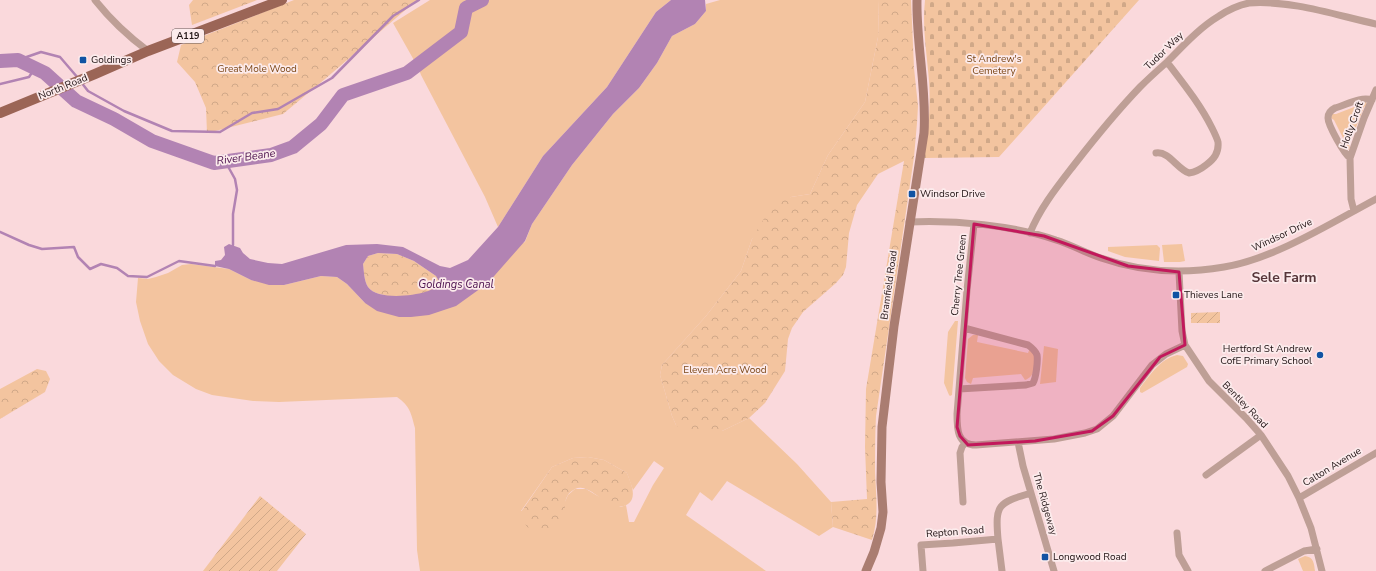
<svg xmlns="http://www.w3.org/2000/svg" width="1376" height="571" viewBox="0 0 1376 571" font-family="'Nunito Sans',sans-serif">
<defs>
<pattern id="forest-crowns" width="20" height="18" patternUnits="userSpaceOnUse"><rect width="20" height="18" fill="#f3c49f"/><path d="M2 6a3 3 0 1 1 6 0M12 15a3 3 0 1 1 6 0" fill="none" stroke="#d0a888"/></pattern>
<pattern id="cemetery-stones" width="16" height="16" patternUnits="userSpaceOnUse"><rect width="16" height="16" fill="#f3c49f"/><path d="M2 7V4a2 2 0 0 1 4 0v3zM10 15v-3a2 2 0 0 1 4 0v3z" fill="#d0a888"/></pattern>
<pattern id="garden-furrows" width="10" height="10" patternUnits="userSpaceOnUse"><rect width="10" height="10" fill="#f3c49f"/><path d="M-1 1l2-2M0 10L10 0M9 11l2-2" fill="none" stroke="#d0a888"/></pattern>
</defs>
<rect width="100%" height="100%" fill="#fad9dc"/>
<!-- grass -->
<path fill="#f3c49f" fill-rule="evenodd" d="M430,0H472C457,10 464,22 452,35L415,62L393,23Z
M488,0H671L656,12L607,87L543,156L498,227L485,197L421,75L418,67L460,39L463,33L470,11Z
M720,0H879L878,37L865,102L828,155L810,194L791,197L752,239L741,271L706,316L662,365L660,375L672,416L676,425L722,431L749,418L797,464L831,502L833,527L819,536L727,481L712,501L700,492L686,515L766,571H420L417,550L415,428C411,413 410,406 397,397L279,402L253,401L212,395L196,389L173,375L159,361L148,344L140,321L136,302L138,278L148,279L156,277L168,273L182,265L191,264L229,269L251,280L284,285L321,276L337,277L347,284L365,303L525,242L532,224L572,165L613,114L639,88L657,63L672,36L695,24L706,11V4ZM588,457L604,460L627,473L633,490L654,461L664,468L653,485L634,522H629L626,505L621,507L596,495L586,489H575L568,495L564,504L521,511L552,467L573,458Z
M1363,102H1366L1367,105L1364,107L1349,145L1350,148L1348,150L1346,149L1347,146L1334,120L1331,118L1332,114H1336L1362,104Z
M1182,244L1185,261L1180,262H1164L1162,245Z
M1157,245L1160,248L1159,261L1125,257L1108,251V247Z
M955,321H958L952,395L950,396L949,395L944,383L948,332Z
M973,335H978L977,342L1028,353L1030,348L1035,353C1034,363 1037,376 1025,380L1021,374L973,378L971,384L967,382L965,378L968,339Z
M1044,346L1058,349L1056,382L1040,384Z
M1177,355L1183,356L1188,364L1187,367L1142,393L1140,392V388C1150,375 1160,359 1177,355Z
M1305,556C1314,557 1314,564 1315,571H1303L1298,559Z"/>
<!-- forest -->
<path fill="url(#forest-crowns)" d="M193,0H257L192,25L189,5Z
M294,0H417L325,79L283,114L207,133L206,108L195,82L177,62L181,45Z
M879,0H911L914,68L918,106L917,123L914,157L876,416C875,435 875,454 875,472C876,496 879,518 872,540L833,527L831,502L867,499L865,447L866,389L904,161L878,174L857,205L849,233L846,267L843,275L836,283L803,312L792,328L788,339L785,371L765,403L749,418L722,431L694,433L682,431L676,425L672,416L660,375L662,365L706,316L741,271L752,239L772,205L791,197L810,194L828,155L865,102L878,37Z
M378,253L397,254L414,261L436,276L439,281V286C434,288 429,291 425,292C412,296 377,300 368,287C364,281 364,271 363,264L368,256Z
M37,369L46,371L50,379L45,392L0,419V389Z
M588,457L604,460L627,473C630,481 638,497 628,504C608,516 592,481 575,489C560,497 568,509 563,519C558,530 541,535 531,530C524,526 523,518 521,512L552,467L573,458Z"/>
<!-- cemetery -->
<path fill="url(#cemetery-stones)" d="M925,0H1139L999,157L924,158C928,132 931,107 929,81C927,53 922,28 925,0Z"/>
<!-- garden -->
<path fill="url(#garden-furrows)" d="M1220,312V323H1191V313Z
M260,496L306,534L277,571H203Z"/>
<!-- water -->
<path fill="#b283b3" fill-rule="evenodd" d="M671,0H705L706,11L695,24L672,36L657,63L639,88L613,114L572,165L532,224L525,241L488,283L456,306L429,315L411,317H399L377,311L365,303L347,284L337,277L321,276L284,285H269L251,280L229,269L215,266V261L221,260L225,255L224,247L229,244L240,248L243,253L250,259L268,263L282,264L346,245L377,244L403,247L440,266L450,268L468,260L498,227L543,156L607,87L656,12ZM378,253L397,254L414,261L436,276L439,281V286C434,288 429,291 425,292C412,296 377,300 368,287C364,281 364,271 363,264L368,256Z"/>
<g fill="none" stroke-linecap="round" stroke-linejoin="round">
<!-- stream -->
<path stroke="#b283b3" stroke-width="2.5" d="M18,60L41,52L60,57L78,78
M81,82L88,91L124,111L172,131L220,132L252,113L278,109L332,78L393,16L419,0
M0,84L29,77L35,68
M225,161L235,179L237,190L233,214V245
M0,232L29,245L42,249L74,247L78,257L90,269L101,264L117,268L128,276L147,277L179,261L215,266"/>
<!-- river -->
<path stroke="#b283b3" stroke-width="14" d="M0,61L18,60L45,73L76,101L114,119L152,141L214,163L271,155L293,147L321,124L343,95L407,73L461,32L466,8L482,0"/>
<!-- street -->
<path stroke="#be9f96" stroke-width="7" d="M95,0C110,19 128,36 148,51
M1156,153C1169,151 1177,169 1189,173C1196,172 1201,169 1206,165C1214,159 1219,153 1218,142C1217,138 1214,132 1212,128C1200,104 1183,83 1167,62
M1350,158C1344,154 1328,125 1328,118C1328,113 1331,110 1335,108C1346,105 1361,96 1372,100
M1354,211L1351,199L1350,158L1364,118L1376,90
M909,222C955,220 1013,225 1056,240C1072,245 1086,253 1101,258C1141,272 1183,274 1224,267C1274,259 1331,223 1376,199
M974,224L967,290L957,414C957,429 957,445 976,445L1054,439L1085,433L1097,429L1113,416L1152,365L1166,354L1185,345
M1030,233C1040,208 1057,187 1074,165C1095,138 1117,111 1140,87C1149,78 1158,70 1167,62C1183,46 1199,28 1219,16C1228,10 1239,5 1249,3C1292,0 1335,15 1376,24
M1179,272L1182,331L1185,345L1209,381L1246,418L1261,435L1288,476L1299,498L1311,528L1322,571
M959,389L1026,385L1033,383C1036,378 1038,361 1037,355C1035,350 1032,348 1028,345L964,328
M1018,442L1023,466L1054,571
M1206,475L1261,435
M1299,498L1376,453
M963,502L960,453L962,447L965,443
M1177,533L1179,555L1188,571
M998,539L1002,571
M923,571L921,545L953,543L998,539C995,504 998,503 1031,493
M1265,571L1304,551L1317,549"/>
<!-- secondary -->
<path stroke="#aa7d71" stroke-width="9" d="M866,571L874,552L881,528L883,512L881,482L882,427L894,326L924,133C927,88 916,44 917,0"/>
<!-- primary -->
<path stroke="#9b6556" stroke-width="10" d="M0,113L95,74L148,51L282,0"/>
</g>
<!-- marked area -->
<path fill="#c2185b" fill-opacity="0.2" stroke="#c2185b" stroke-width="3" stroke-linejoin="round" d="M974,224L1044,236L1128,266L1179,272L1185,345L1160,357L1113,416L1092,431L1035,441L968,445L960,436L957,427Z"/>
<!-- markers -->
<g fill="#1053a3" stroke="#fcebec" stroke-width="1.5">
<rect x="79" y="56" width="8" height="8" rx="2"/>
<rect x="908" y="190" width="8" height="8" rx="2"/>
<rect x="1172" y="291" width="8" height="8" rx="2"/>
<circle cx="1320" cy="355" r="4"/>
<rect x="1041" y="553" width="8" height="8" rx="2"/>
</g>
<g text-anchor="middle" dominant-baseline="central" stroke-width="3.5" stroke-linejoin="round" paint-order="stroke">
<!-- shield labels -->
<rect fill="#fcebec" stroke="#625455" stroke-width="1" x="172" y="29" width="32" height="14" rx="3"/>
<g font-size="9" font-weight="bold" fill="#201314">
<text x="188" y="36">A119</text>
</g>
<!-- street labels -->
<g font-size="10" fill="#201314" stroke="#fcebec">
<text transform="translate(1164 51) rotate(-44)">Tudor Way</text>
<text transform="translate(63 87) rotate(-22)">North Road</text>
<text transform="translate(1352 125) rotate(-70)">Holly Croft</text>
<text transform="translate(1282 235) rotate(-25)">Windsor Drive</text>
<text transform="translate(959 275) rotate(-84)">Cherry Tree Green</text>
<text transform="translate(889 285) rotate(-82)">Bramfield Road</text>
<text transform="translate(1245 405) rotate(46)">Bentley Road</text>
<text transform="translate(1332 467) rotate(-31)">Calton Avenue</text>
<text transform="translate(1045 504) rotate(74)">The Ridgeway</text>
<text transform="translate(955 532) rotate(-4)">Repton Road</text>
</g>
<!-- park labels -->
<g font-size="10" fill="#7c4817" stroke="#fcebec">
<text x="994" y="59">St Andrew's<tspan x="994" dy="12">Cemetery</tspan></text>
<text x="257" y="69">Great Mole Wood</text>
<text x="725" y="370">Eleven Acre Wood</text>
</g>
<!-- poi labels -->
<g font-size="10" fill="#201314" stroke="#fcebec" text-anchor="start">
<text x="91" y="60">Goldings</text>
<text x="920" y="194">Windsor Drive</text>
<text x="1184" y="295">Thieves Lane</text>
<text x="1312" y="349" text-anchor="end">Hertford St Andrew<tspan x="1312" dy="12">CofE Primary School</tspan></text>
<text x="1053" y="557">Longwood Road</text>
</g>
<!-- water labels -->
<g font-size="11" font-style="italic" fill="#4b104d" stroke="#fcebec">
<text transform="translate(246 157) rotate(-8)">River Beane</text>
<text x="456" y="284">Goldings Canal</text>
</g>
<!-- district labels -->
<g font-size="14" font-weight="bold" fill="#56363a" stroke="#fcebec">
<text x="1284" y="277">Sele Farm</text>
</g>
</g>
</svg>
